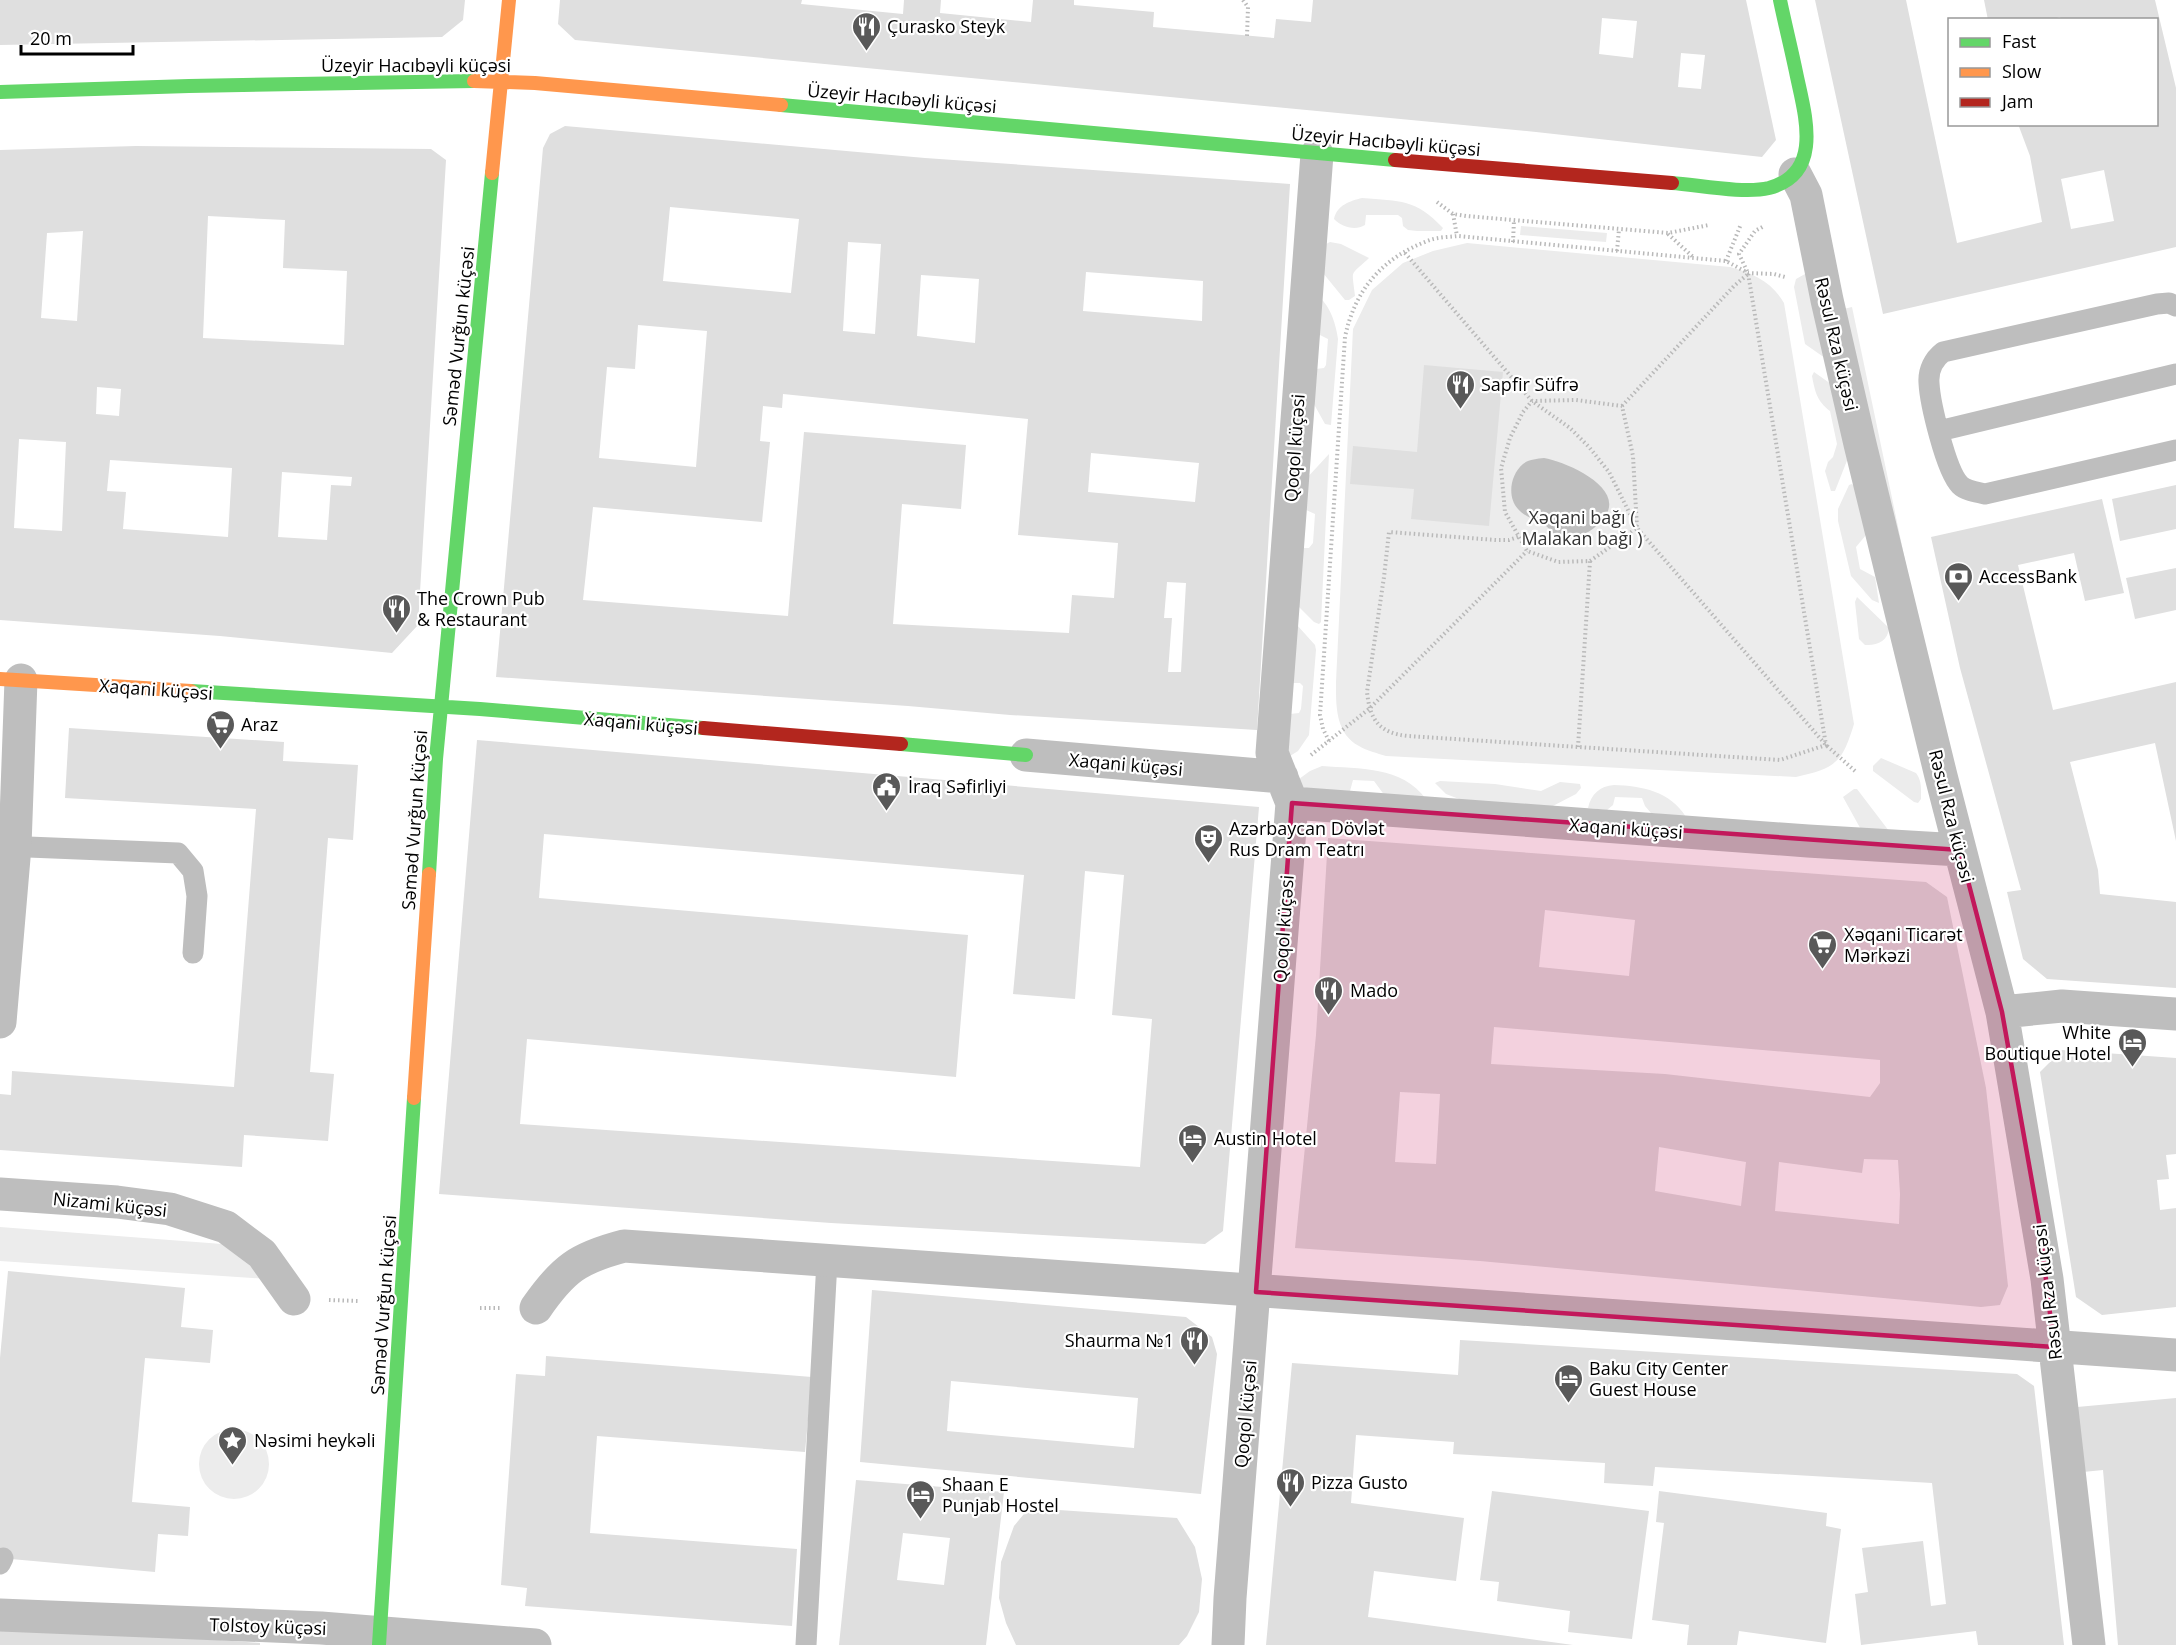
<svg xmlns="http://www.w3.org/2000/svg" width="2176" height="1645" viewBox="0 0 2176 1645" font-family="'Open Sans',sans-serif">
<rect width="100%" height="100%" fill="#fff"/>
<!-- green -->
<path fill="#ececec" d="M1362,198C1400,201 1416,199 1443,228L1441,231H1417L1408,230L1403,226L1402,218L1398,215H1366L1365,225C1355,231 1342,227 1334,219C1337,205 1350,201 1362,198Z
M1521,226L1607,233L1606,242L1520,235Z
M1330,242L1341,244L1369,258C1349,277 1352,268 1355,296L1349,300H1345L1323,273L1326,244Z
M1467,243L1730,267C1753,273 1772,282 1784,303L1854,724C1842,763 1836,768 1796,777L1386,756C1377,753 1367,751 1359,746C1335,733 1336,705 1336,682L1353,329L1372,290L1403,263L1433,251Z
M1805,274L1809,275L1825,358L1805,344L1794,287L1796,279Z
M1319,297C1331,307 1336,325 1338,339L1331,425L1325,424L1310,397L1316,369L1324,368L1326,365L1328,339L1316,333Z
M1852,307L1914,603L1839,310Z
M1814,372L1831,384L1848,458L1835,491H1831L1825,471L1828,462L1833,457L1837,444L1830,411C1817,401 1815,392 1812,376Z
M1329,454L1321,622L1319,624L1314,622L1297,605L1300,548H1309L1313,543L1315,514L1304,509L1305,480Z
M1852,484L1855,487L1866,535L1856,547L1860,569L1875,577L1879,603L1872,600L1851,576L1838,521V509L1849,485Z
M1857,597L1889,628C1888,641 1877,646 1865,645L1859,639L1855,602Z
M1297,625L1315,645L1316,650L1309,735L1298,751L1282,761L1290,714L1299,713L1301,709L1303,686L1300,683H1293Z
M1881,758L1916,773C1922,781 1921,789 1921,799L1918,803L1914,802L1873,771V766Z
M1322,766C1359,769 1402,766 1426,799L1385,796L1374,781L1353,780L1350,791L1346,794L1298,789L1299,779L1310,771Z
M1440,781L1495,784L1541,791L1560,782L1580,784L1581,788L1576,794L1549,808L1467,802L1446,794L1435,783Z
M1614,785C1642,786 1670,791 1686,817L1651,813L1645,806L1642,798L1615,797L1613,805L1607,810L1588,808C1591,794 1600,786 1614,785Z
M1854,789H1857L1889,831L1864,835L1843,797Z
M0,1227L222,1244L267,1279L0,1261Z
M199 1464a35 35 0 1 1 70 0a35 35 0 1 1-70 0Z"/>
<!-- water -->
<path fill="#bfbfbf" d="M1544,458C1567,462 1629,489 1603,519C1594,530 1585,535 1572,538C1555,543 1553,529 1542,523C1533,518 1525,517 1518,509C1507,497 1510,475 1523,464C1529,459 1537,459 1544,458Z"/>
<!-- building -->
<path fill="#dfdfdf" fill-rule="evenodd" d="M0,0H465L463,20L442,37L0,45Z
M560,0H802L801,4L903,14L904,0H941L940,13L1031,22L1033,0H1074V5L1154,12L1153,27L1274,38L1276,19L1311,22L1313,0H1746L1776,140L1762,157L1536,132L575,40L558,24ZM1602,18L1637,21L1633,58L1599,54ZM1681,53L1705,55L1701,89L1678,87Z
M1815,0H1906L1957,243L2042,222L2030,156L2018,124H2157V20H2061L2060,17L2050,20H1988L1984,0H2155L2176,88V247L1883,314ZM2104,170L2114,221L2071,229L2061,179Z
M565,126L925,158L1290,184L1257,730L1010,715L908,706L496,677L543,148L550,134ZM670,207L799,219L791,293L663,281ZM848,242L881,244L875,334L843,331ZM1086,272L1203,281L1202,321L1083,311ZM921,275L979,279L975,343L917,336ZM638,325L707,331L696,467L599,458L607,367L635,369ZM783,394L1028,419L1018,535L1118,543L1114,598L1072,595L1069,633L893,624L902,504L961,509L966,445L804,432L788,616L583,600L593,507L762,522L770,442L760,441L763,406L782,408ZM1091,453L1199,463L1195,502L1088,492ZM1167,582L1186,583L1181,672H1168L1172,618H1164Z
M136,146L431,149L446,160L418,625L392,653L220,636L0,620V150ZM208,216L285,220L283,268L347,271L344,345L203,338ZM83,231L77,321L41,318L47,233ZM97,387L121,389L119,416L96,414ZM19,439L66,442L62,531L14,528ZM110,460L232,468L228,537L123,529L126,492L107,491ZM282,472L352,477L351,486L331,485L327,540L278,537Z
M1424,365L1503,372L1489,526L1411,519L1414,489L1350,484L1353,446L1417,452Z
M2176,485V529L2120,541L2112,499Z
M2102,499L2124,593L2085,601L2074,553L2018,565L2053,710L2176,682V841L2155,743L2070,762L2098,870L2100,894L2176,902V988L2047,979L2023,959L2007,892L2021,890L1960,668L1931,537Z
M2176,568V610L2135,619L2126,578Z
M69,728L284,742L283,761L358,765L353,840L328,838L310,1072L334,1074L328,1141L244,1135L242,1167L0,1150V1094L11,1095L12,1071L234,1087L256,809L65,798Z
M477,740L1259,807L1223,1231L1205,1244L831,1223L439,1194ZM544,834L1024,875L1013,994L1075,999L1085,871L1124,875L1112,1015L1152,1019L1140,1167L520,1124L527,1039L956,1077L968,935L539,898Z
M1328,838L1926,882L1947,897L1986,1088L2008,1286L2000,1305L1981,1307L1480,1261L1295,1248L1316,1035ZM1545,910L1635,920L1629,976L1539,967ZM1494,1027L1880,1060V1083L1870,1097L1665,1074L1491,1064ZM1400,1092L1440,1094L1436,1164L1395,1162ZM1659,1147L1746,1162L1741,1206L1655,1191ZM1864,1159L1898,1160L1900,1194L1899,1224L1775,1211L1779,1162L1862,1173Z
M2062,1050L2176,1058V1154L2166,1155L2169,1179L2157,1180L2160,1210L2176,1208V1307L2102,1315L2076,1297L2040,1072Z
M8,1271L185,1288L181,1327L213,1330L210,1363L145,1358L132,1502L190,1507L188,1536L158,1534L155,1572L0,1558V1358Z
M872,1290L1186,1317L1212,1337L1217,1354L1201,1494L860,1462ZM951,1381L1138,1398L1134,1448L947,1431Z
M1460,1340L2017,1374L2034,1386L2064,1645H1978L1976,1631L1861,1645L1855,1594L1868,1592L1862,1548L1923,1541L1931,1606L1946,1604L1932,1483L1655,1467L1653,1486L1604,1483L1605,1463L1453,1454L1454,1442L1356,1435L1351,1503L1464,1518L1456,1581L1374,1571L1368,1617L1573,1645H1266L1292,1363L1458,1375Z
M546,1356L812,1377L805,1452L597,1436L590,1533L797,1549L792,1626L525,1606L527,1588L501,1585L516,1374L545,1376Z
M2176,1398V1645H2118L2103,1470L2083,1472L2077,1407Z
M856,1480L1004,1492L986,1645H839ZM903,1533L950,1538L944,1585L897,1580Z
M1492,1491L1649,1511L1632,1639L1568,1632L1570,1611L1497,1601L1499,1582L1480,1580Z
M1659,1491L1827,1513L1826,1526L1841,1529L1826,1643L1739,1631L1737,1645H1687L1689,1625L1652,1620L1664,1523L1656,1522Z
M1029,1508L1177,1518L1195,1547L1202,1579L1199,1612L1187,1636L1179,1645H1016L1006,1623L999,1598L1001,1562L1014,1526Z
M0,1624L260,1643V1645H0Z"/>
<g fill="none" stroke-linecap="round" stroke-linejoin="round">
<!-- path -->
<path stroke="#b9b9b9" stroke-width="4" stroke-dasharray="1.5 3" stroke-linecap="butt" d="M1243,0L1248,7L1247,36
M1437,202L1453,214L1466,216L1668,233L1709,225
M1453,214L1457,236
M1668,234L1693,257
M1513,242L1514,220
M1617,251L1619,229
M1405,253L1532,401L1570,428L1589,447L1609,472L1637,528L1633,456L1622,406L1576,400L1532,401L1523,412L1510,438L1501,468L1505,512L1527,551L1558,562L1590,561L1637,528L1826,745L1856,772
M1726,261L1741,224
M1622,406L1734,286L1748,274
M1518,537L1509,540H1496L1389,532L1384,577L1367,692C1370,720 1379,733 1408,736L1780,760L1826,745L1748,273L1739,254L1755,231L1764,226
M1329,741L1323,729L1320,715L1345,337C1355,289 1383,257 1430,240C1438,237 1449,237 1458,236L1726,261L1748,273L1774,274L1785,277
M1578,747L1590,561
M1311,755L1369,709L1527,551
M329,1300L358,1301
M480,1308H502"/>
<!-- lane -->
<path stroke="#bebebe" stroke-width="21" d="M2176,306L2169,303L2157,304L1943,352C1934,359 1928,370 1929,383C1930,403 1946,471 1960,485C1966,491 1977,492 1985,494L2176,450
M1939,431L2176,374
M3,846L178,853L193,871L197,896L193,953
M0,1564L3,1558
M806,1645L827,1261"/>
<!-- street -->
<path stroke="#bebebe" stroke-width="33" d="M1795,174L1806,195L1827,300L1860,444L1941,776L2002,1012L2047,1279L2089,1645
M1026,755L1282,777
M1292,803L1808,841L1960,850
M2002,1012L2062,1006L2176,1014
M0,1022L15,846L21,680
M0,1194L117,1202L170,1209L226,1227L262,1254L294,1299
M536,1308C563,1269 578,1258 624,1246L2176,1355
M0,1615L321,1628L535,1645
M1228,1645L1230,1598L1292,803L1272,753L1317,154"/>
<!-- fast -->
<path stroke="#63d668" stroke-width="14" d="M0,92L189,86L474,81
M781,105L1395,160
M1672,183C1699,185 1744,194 1769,188C1825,173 1804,112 1796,72C1791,48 1785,24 1780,0
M191,691L480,709L703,728
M901,744L1026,755
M429,874L436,759L492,173
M379,1645L414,1098"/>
<!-- slow -->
<path stroke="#ff974d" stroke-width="14" d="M474,81L535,83L781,105
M492,173L509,0
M0,679L191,691
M414,1098L429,874"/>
<!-- jam -->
<path stroke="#b3261e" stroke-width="14" d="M1395,160L1672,183
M703,728L901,744"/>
</g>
<!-- marked area -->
<path fill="#c2185b" fill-opacity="0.2" stroke="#c2185b" stroke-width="4.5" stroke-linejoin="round" d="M1292,803L1960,850L2002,1012L2039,1221L2054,1347L1256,1292Z"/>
<!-- icons -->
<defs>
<symbol id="restaurant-pin" viewBox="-11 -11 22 30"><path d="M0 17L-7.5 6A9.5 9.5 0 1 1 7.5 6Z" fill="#595959" stroke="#fff"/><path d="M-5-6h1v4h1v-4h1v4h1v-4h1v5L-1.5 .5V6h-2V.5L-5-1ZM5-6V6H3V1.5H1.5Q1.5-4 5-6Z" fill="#fff"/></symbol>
<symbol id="bank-pin" viewBox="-11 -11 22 30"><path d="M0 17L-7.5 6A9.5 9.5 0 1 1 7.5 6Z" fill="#595959" stroke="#fff"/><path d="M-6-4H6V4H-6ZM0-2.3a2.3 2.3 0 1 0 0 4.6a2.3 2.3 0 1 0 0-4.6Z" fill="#fff"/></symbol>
<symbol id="supermarket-pin" viewBox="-11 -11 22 30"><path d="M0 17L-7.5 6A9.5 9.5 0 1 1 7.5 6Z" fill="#595959" stroke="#fff"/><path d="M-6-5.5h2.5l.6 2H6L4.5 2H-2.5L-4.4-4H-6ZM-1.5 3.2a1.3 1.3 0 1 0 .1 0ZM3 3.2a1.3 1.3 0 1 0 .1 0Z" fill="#fff"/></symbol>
<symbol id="civic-pin" viewBox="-11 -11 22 30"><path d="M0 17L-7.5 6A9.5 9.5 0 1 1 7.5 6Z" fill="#595959" stroke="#fff"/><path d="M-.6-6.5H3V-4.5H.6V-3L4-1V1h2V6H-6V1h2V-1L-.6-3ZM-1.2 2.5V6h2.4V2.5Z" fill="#fff"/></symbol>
<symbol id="theatre-pin" viewBox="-11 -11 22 30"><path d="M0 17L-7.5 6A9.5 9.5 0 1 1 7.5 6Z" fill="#595959" stroke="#fff"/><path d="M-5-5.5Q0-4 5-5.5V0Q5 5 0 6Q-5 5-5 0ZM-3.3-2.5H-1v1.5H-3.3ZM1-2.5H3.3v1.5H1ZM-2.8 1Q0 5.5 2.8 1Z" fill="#fff"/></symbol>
<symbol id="hotel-pin" viewBox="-11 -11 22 30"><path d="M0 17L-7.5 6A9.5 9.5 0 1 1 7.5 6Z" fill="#595959" stroke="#fff"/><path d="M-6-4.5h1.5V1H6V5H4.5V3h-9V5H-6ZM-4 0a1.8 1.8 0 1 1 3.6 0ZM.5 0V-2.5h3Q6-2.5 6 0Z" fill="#fff"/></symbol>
<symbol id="sight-pin" viewBox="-11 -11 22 30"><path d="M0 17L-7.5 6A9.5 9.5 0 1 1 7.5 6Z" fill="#595959" stroke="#fff"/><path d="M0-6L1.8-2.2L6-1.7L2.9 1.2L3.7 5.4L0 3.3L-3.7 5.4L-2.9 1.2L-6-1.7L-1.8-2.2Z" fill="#fff"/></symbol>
</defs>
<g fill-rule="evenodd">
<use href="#restaurant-pin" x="850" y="10" width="33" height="45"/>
<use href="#restaurant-pin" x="1444" y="368" width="33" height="45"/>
<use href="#bank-pin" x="1942" y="560" width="33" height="45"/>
<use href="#restaurant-pin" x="380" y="592" width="33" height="45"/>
<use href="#supermarket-pin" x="204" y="708" width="33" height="45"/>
<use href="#civic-pin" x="870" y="770" width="33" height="45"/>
<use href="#theatre-pin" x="1192" y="822" width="33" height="45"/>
<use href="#supermarket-pin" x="1806" y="928" width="33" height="45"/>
<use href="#restaurant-pin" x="1312" y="974" width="33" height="45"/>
<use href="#hotel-pin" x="2116" y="1026" width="33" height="45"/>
<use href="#hotel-pin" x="1176" y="1122" width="33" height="45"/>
<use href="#restaurant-pin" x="1178" y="1324" width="33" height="45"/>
<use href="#hotel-pin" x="1552" y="1362" width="33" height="45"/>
<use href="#sight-pin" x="216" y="1424" width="33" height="45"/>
<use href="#restaurant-pin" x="1274" y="1466" width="33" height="45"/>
<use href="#hotel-pin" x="904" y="1478" width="33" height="45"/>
</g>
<g text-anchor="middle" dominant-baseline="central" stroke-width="4.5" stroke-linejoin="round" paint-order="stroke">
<!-- poi labels -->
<g font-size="18" fill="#000" stroke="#fff" text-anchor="start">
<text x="887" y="26">Çurasko Steyk</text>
<text x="1481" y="384">Sapfir Süfrə</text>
<text x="1979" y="576">AccessBank</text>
<text x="417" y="598">The Crown Pub<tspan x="417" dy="21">&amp; Restaurant</tspan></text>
<text x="241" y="724">Araz</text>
<text x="908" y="786">İraq Səfirliyi</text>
<text x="1229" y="828">Azərbaycan Dövlət<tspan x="1229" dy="21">Rus Dram Teatrı</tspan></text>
<text x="1844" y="934">Xəqani Ticarət<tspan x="1844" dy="21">Mərkəzi</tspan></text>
<text x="1350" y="990">Mado</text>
<text x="2111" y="1032" text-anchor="end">White<tspan x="2111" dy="21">Boutique Hotel</tspan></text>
<text x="1214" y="1138">Austin Hotel</text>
<text x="1174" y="1340" text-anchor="end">Shaurma №1</text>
<text x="1589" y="1368">Baku City Center<tspan x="1589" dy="21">Guest House</tspan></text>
<text x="254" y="1440">Nəsimi heykəli</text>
<text x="1311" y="1482">Pizza Gusto</text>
<text x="942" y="1484">Shaan E<tspan x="942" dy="21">Punjab Hostel</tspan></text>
</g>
<!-- street labels -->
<g font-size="18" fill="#000" stroke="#fff">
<text x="416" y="65">Üzeyir Hacıbəyli küçəsi</text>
<text transform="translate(902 98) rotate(5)">Üzeyir Hacıbəyli küçəsi</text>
<text transform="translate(1386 141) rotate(5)">Üzeyir Hacıbəyli küçəsi</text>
<text transform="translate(458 336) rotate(-84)">Səməd Vurğun küçəsi</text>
<text transform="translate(1837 344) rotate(77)">Rəsul Rza küçəsi</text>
<text transform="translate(1294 448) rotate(-86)">Qoqol küçəsi</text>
<text transform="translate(156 689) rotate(4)">Xaqani küçəsi</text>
<text transform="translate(641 723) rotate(5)">Xaqani küçəsi</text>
<text transform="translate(1126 764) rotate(5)">Xaqani küçəsi</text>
<text transform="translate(1952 816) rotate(76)">Rəsul Rza küçəsi</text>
<text transform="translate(414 820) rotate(-86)">Səməd Vurğun küçəsi</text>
<text transform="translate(1626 828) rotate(4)">Xaqani küçəsi</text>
<text transform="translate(1283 929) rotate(-86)">Qoqol küçəsi</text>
<text transform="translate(110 1204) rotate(6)">Nizami küçəsi</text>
<text transform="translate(2047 1292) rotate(-97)">Rəsul Rza küçəsi</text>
<text transform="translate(383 1305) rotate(-86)">Səməd Vurğun küçəsi</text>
<text transform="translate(1245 1414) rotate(-85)">Qoqol küçəsi</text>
<text transform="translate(268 1626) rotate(2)">Tolstoy küçəsi</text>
</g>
<!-- park labels -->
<g font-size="18" fill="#333" stroke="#fff">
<text x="1582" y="517">Xəqani bağı (<tspan x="1582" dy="21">Malakan bağı )</tspan></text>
</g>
</g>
<!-- legend -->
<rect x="1948" y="18" width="210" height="108" fill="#ffffff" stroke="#999999" stroke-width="1.5"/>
<rect x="1960" y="38" width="30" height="9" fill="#63d668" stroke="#999999" stroke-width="1.5"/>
<text x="2002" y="48" font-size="18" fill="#000000">Fast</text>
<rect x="1960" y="68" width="30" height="9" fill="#ff974d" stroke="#999999" stroke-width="1.5"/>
<text x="2002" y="78" font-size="18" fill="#000000">Slow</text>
<rect x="1960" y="98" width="30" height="9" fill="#b3261e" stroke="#999999" stroke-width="1.5"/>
<text x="2002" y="108" font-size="18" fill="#000000">Jam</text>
<!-- scale -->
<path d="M21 45v9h112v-9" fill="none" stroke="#000000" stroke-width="3"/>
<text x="30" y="45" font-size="18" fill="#000000" stroke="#ffffff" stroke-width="4.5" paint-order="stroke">20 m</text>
</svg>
